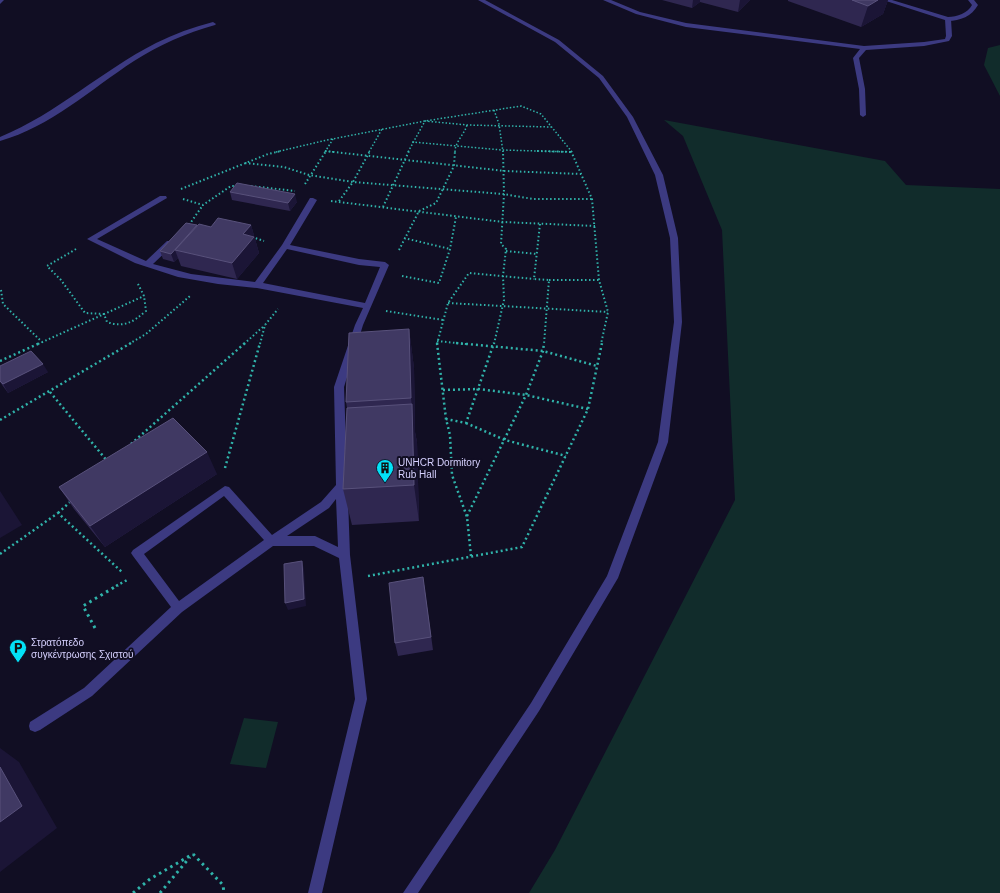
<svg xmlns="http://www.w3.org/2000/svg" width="1000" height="893" viewBox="0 0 1000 893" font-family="Arial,sans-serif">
<rect width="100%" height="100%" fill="#110e23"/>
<!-- green -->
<path fill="#112c2b" d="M1000,45V96L984,65L988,48Z
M664,120L885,161L906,185L1000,189V893H529L555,850L735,500L722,230L683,136Z
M244,718L278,722L266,768L230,764Z"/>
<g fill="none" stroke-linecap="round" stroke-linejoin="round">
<!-- path-far3 -->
<path stroke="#30b3aa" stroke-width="1.5" stroke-dasharray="1.5 2" stroke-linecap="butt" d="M494,110L499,124L503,152
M412,142L502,150L572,152
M325,151L334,152
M276,152L327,140L425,121L521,106L541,114L572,152
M325,152L333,139
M369,152L382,129
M408,152L425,121L467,125L552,127
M455,152C455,142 464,135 467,125"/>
<!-- path-far2 -->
<path stroke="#30b3aa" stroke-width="2" stroke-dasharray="1.5 2.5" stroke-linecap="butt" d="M325,151L505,171L581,174
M537,151L572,152
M571,151L592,199L599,280L608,312L601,344
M245,163L284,167L309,175L353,182L503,194L533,199H592
M305,184L326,151
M251,186L295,191
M181,189L268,154L281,151
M183,199L203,205L231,186H238
M331,201L503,222L595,226
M339,201L353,182L370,151
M383,207L409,151
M540,224L534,279L549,280L544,344
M189,225L203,205
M252,237L264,241
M404,238L450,249
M76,249L47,266L61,280L85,313L104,314L107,322C124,328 133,322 146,311L144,296L137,282
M399,250L419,211L436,203L454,166L455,151
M506,251L537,254
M402,276L439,283L450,249L456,217
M549,280H599
M1,290L3,304L42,342
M448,303L608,312
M386,311L443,320
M437,341L466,344
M38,344L144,296
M129,344L146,334L190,296
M244,344L265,325
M260,344L265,325L278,309
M437,344L448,303L469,273L534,279
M494,344L504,300L503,276L506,249L501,244L504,194L503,151"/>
<!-- path-far1 -->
<path stroke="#30b3aa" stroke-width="2.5" stroke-dasharray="2 3" stroke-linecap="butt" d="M437,343L446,419
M456,343L543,351L597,366
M0,361L40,343
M443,390L479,389L526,395L588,409
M50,392L108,462
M0,420L131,343
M466,423L505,440L566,456
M131,444L245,343
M225,468L260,343
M58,513L71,501
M467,516L526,395L543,351L544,343
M0,554L58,513L123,573
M471,556L467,517L452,475L450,435L446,419L466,423L494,343
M368,576L522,547L588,409L602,343
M116,586L129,579"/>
<!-- path -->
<path stroke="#30b3aa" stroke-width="3" stroke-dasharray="2.5 4" stroke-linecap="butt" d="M95,628L83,606L118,585
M193,854L223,885L224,893
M133,893L150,879L193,854
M160,893L190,857"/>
<!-- service -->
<path fill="#3c3a81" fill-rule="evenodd" d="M0,0H4L0,4Z
M603,0H611L640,12L686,23L864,46L924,42L945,39L946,36L945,19L948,17L951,19L952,36L949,41L924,46L866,50L859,58L865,89L866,115L863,117L860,115L859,89L853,58L860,49L686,27L636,14Z
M213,22L216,24L215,25C186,33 159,45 134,61C91,89 50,127 0,141V137C58,113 101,71 156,43C174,34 193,27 213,22Z
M160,196H166L167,198L97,239L146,261L167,241H173V245L153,264L191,274L255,282L282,245L310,198H313L317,200L290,245L359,259L385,262L389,265L363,325L344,387L350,555L367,699L322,893H308L355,699L339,558L314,546H273L182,612L92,696L40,730L35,732L30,730L29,726L30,722L84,688L171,607L133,556L131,553L133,550L225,486L229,487L272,535L321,502L336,485L334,387L355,325L363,308L257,288L218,284L178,277L135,263L87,239ZM287,249L359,265L380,267L365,303L263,283ZM224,496L264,540L179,601L144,554ZM336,499L338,547L315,536H287L329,508Z"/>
<!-- minor -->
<path fill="#3c3a81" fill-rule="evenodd" d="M478,0H485L559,40L603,76L633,117L663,175L678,238L682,322L668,442L618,578L539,711L418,893H403L531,703L607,576L658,442L674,322L670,238L655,175L627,117L599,78L555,42Z
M883,0H892L948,17C957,17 968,13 972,5L968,0H974L978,5C972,16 960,21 948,21Z"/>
</g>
<!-- wall -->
<path fill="#2f2750" d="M662,0H750L738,12L700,2L692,8Z
M788,0H888L883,14L861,27L788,1Z
M230,192L297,202L290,211L232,200Z
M197,225L211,227L251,225L259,253L237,279L181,266L178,258L174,262L163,259L160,251Z
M409,329L414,368L415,432L417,442L419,521L352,525L343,489L347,408L346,402Z
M0,366L48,372L8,393L0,382Z
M217,474L105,547L74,509L59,487Z
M423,577L433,650L398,656L395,643Z"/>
<!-- shaded-wall -->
<path fill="#1b1536" d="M693,0H700V2L692,8Z
M740,0H750L738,12Z
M878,0H888L883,14L861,27L868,6Z
M295,194L297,202L290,211L288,203Z
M197,225L175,250L178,258L174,262L171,254Z
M251,225L259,253L237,279L232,263L243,234Z
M409,329L414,368L415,432L417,442L419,521L414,485L412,408L411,398Z
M43,364L48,372L8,393L3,384Z
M207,452L217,474L105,547L90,526Z
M0,491L22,525L0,538Z
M302,561L304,569L306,606L288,610L285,603Z
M0,748L19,762L57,828L0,872Z"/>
<!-- building -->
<path fill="#403963" stroke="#58517b" d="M852,0H878L868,6Z
M237,183L295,194L288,203L230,192Z
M218,218L251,225L243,234L254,237L232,263L175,250L199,224L211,227Z
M186,223L197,225L171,254L160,251Z
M409,329L411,398L346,402L349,333Z
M31,351L43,364L3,384L0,381V366Z
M412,404L414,485L343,489L347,408Z
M173,418L207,452L90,526L59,487Z
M302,561L304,599L285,603L284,564Z
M423,577L431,637L395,643L389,583Z
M0,767L22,806L0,822Z"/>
<!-- icons -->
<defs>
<symbol id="building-pin" viewBox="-11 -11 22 30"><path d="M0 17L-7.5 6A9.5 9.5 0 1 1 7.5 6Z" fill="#03e1f7" stroke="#110e23"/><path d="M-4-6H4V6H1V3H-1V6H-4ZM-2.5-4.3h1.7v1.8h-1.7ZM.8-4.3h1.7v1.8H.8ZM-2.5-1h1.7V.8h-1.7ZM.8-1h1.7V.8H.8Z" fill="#111"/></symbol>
<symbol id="parking-pin" viewBox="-11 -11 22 30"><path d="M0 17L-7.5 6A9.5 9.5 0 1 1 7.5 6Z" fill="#03e1f7" stroke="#110e23"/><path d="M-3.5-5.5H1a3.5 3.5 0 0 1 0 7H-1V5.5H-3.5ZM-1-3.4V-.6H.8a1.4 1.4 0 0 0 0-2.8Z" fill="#111"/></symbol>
</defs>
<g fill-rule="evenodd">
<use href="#building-pin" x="375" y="458" width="20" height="27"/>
<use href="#parking-pin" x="8" y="638" width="20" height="27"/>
</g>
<g text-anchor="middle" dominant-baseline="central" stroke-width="4" stroke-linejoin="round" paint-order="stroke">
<!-- poi labels -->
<g font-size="10" fill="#d5d0fe" stroke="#110e23" text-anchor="start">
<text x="398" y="462">UNHCR Dormitory<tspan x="398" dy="12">Rub Hall</tspan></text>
<text x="31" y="642">Στρατόπεδο<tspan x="31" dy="12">συγκέντρωσης Σχιστού</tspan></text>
</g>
</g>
</svg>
